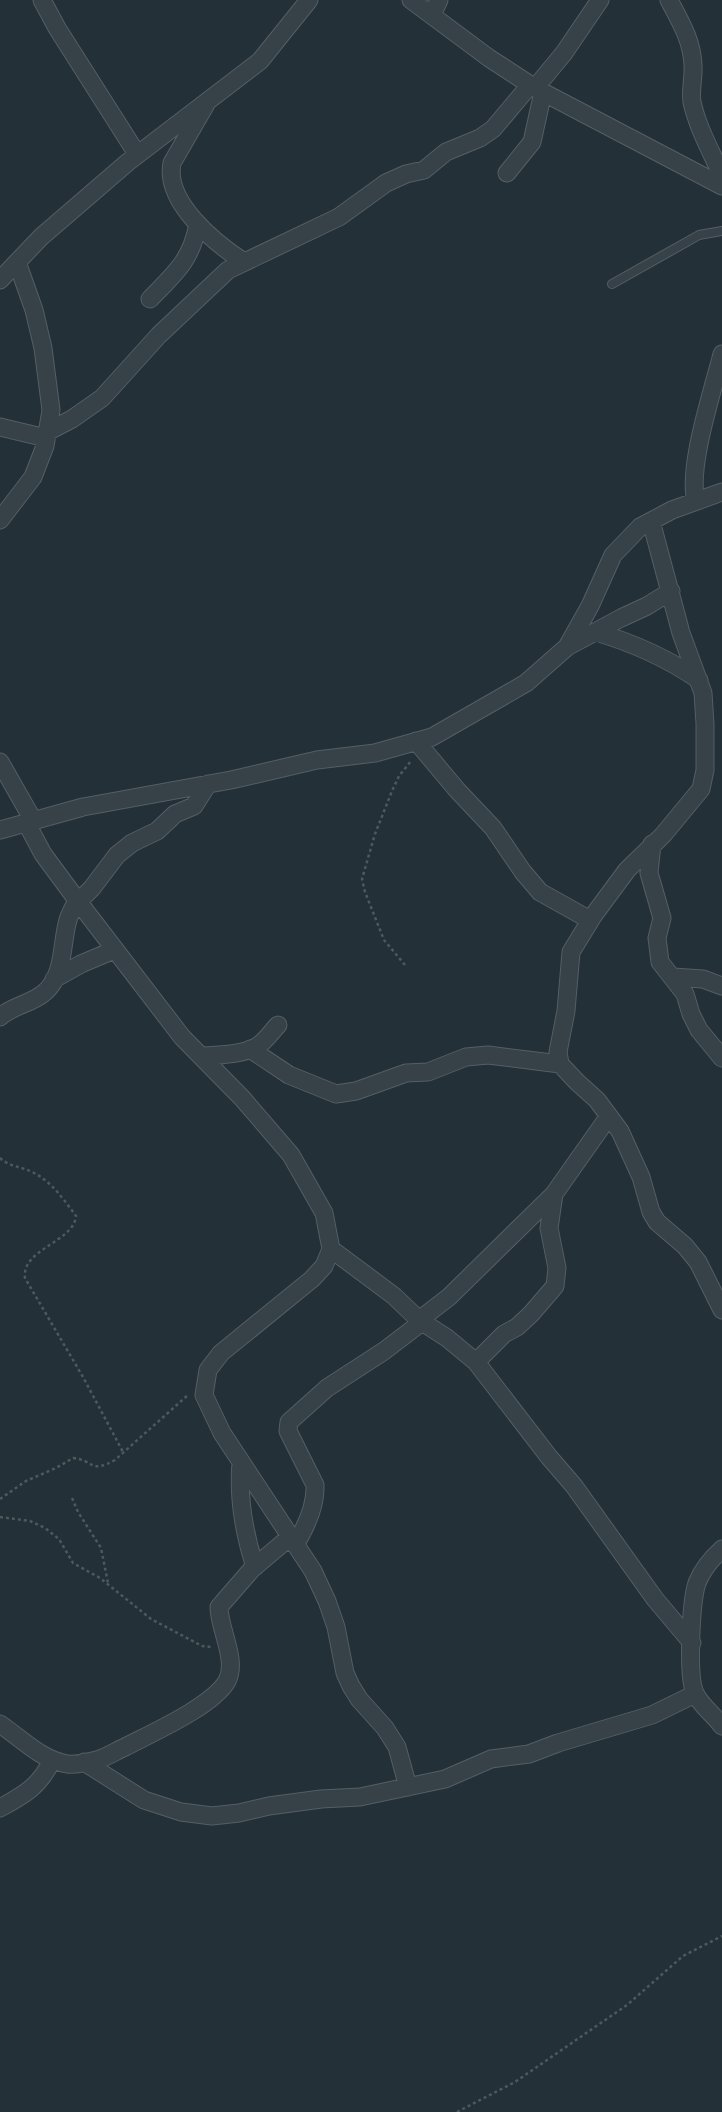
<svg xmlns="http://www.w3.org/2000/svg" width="722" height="2112" viewBox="0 0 722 2112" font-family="Signika,sans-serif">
<rect width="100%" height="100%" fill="#233037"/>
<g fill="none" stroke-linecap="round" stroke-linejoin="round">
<defs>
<path id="lane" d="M612,284L699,235L722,231"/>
<path id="street" d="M42,0L57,28L137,154
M411,0L489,58L535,88L722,186
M669,0C680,21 692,40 693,65C694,77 690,90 692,102C698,129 711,151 722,176
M432,15L439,0
M535,88L564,53L600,0
M206,104L172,163C164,202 215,243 244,262
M507,173L532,142L543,92
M0,280L41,237L128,162L260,61L309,0
M150,299C175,273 191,261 198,224
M0,427L46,438
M47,432L72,419L102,398L159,335L228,270L339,217L386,183L406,174L424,170L446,152L480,138L493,129L530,85
M696,501C687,468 713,390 722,354
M0,520L33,477L45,446L51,410L43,348L34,310L17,262
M651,521L681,633L703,693L705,724V770L701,789L663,835L627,870L593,916L571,952L566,1011L558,1052L560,1064L577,1082L597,1100L620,1131L641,1177L651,1212L657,1222L685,1246L698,1262L722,1310
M596,632C633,643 667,658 699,680
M567,647L621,618L647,606L671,591
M416,741L457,790L493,828L523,872L540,892L590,920
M0,762L33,820
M26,822L43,854L77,900L182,1037L242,1098L291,1155L324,1213L331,1249L324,1266L312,1279L221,1353L208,1370L204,1395L222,1433L313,1571L327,1601L336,1627L345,1673L351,1686L359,1699L385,1728L397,1747L408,1787
M0,830L83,807L231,780L317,760L375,753L432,737L526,683L567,647L590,606L613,555L640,527L672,510L722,492
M652,844L649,873L662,918L657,938L660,962L685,994L691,1014L699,1030L722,1058
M78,902L92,888L117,855L132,843L157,831L175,814L194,806L208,784
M673,977L703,979L722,986
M54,979L81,964L114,950
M0,1017C13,1005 32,1004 45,992C65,974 61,944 68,920C70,913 74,907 77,900
M250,1049L289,1075L336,1094L356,1091L406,1073L428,1072L466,1057L488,1055L560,1064
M201,1056C218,1055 240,1055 256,1047C265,1042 271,1032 278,1025
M331,1249L394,1296L419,1320L447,1338L476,1362L549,1457L574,1486L655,1599L692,1643
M419,1320L449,1297L554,1194L609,1116
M476,1362L504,1334L517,1327L531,1314L555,1286L557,1268L549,1228L554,1194
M241,1462C238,1497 244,1533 255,1567
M295,1545C306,1527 316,1506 315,1485L288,1431L289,1422L327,1388L384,1351L422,1322
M722,1549C712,1558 702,1570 697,1583C691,1601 687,1676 695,1693C700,1705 714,1715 722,1726
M0,1724C22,1739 40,1759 67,1764C75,1765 90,1762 97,1760C107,1757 116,1751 125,1747C150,1734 213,1706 227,1681C238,1660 219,1629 219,1607L252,1569L290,1537
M84,1762L144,1800L181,1812L212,1816L239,1813L269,1806L321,1799L360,1797L445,1779L491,1759L529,1754L558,1743L652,1715L695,1694
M0,1808C24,1795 40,1786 52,1760"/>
</defs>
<!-- lane casing -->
<use href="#lane" stroke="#545f65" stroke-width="10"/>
<!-- street casing -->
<use href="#street" stroke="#545f65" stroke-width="19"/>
<!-- path -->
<path stroke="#495c5a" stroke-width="2.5" stroke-dasharray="3 3" stroke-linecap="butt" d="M405,965L384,940L365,892L362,879L375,834L392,791L399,776L411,761
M0,1158C11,1168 22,1166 34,1173C51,1181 65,1201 76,1216C74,1242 21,1249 25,1278L83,1377L123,1452
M72,1498L78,1512L101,1548L108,1583
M0,1499L26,1481L56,1468L73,1458C94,1460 90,1474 115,1460L188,1395
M0,1517L30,1521L45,1528L59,1539L73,1563L100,1578L151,1619L202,1646L211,1647
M457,2112L515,2082L627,2005L683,1956L722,1936"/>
<!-- lane -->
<use href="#lane" stroke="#364148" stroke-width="8"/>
<!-- street -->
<use href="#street" stroke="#364148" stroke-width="17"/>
</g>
</svg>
